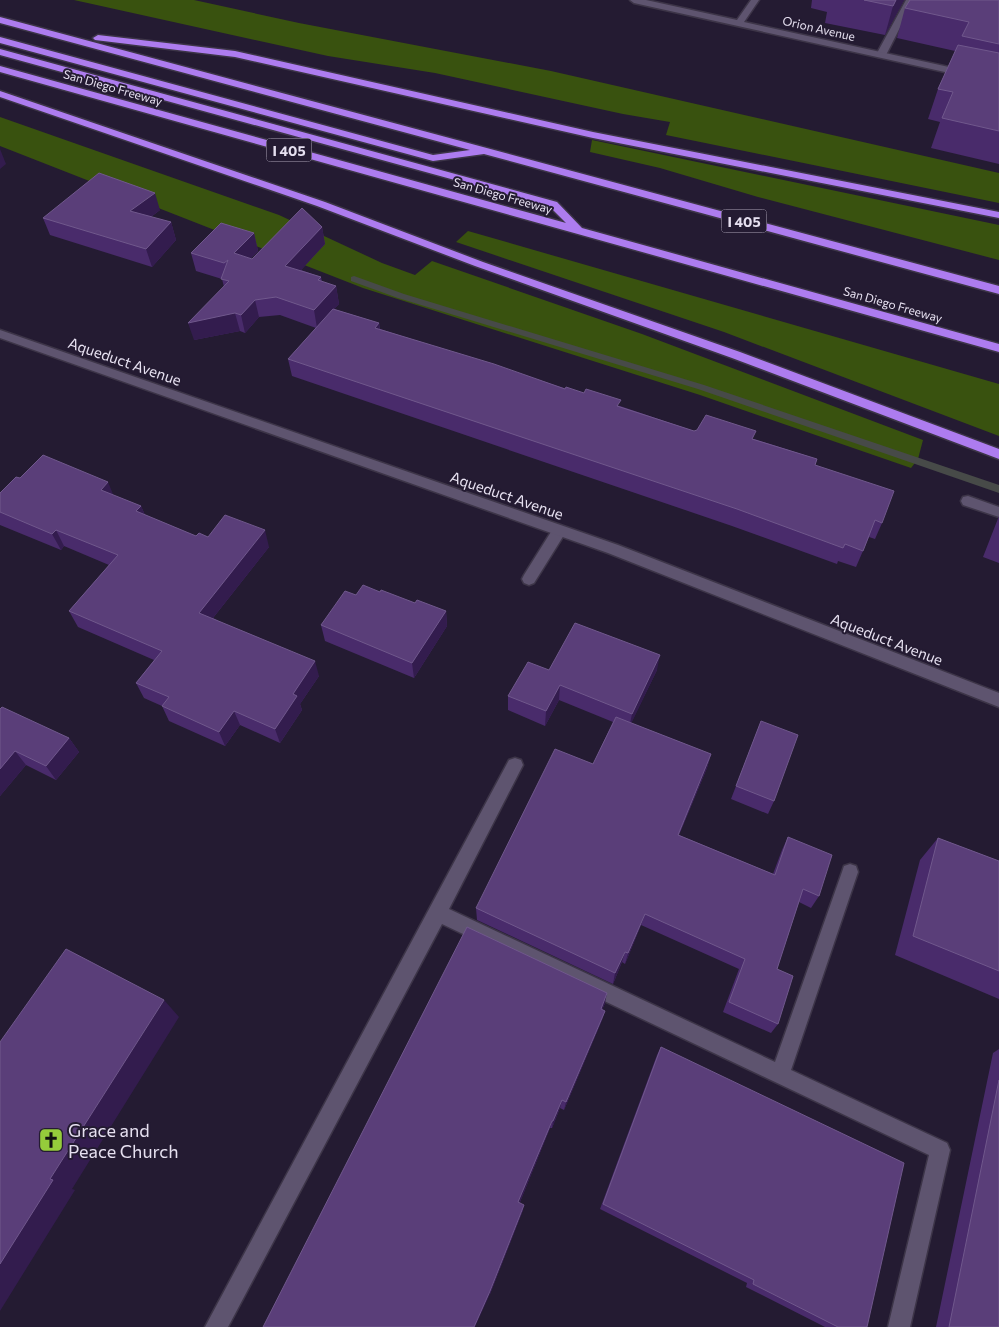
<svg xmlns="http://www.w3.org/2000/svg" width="999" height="1327" viewBox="0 0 999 1327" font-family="Commissioner,sans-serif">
<rect width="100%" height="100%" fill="#241b32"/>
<!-- green -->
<path fill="#39520f" d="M74,0H194L299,23L551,71L999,173V203L666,135L670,122L623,114L435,73L328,56Z
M0,117L279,215L382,263L415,275L432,261L642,334L923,440L918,459L911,468L700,395L363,288L0,146Z
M592,140L999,225V260L758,197L660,168L590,152Z
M468,231L999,384V436L724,332L456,242Z"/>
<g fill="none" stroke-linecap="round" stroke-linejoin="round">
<!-- stream -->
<path fill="#474a48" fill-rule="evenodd" d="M354,276L404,294L704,385L999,485V493L698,389L398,298L351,281V277Z"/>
<defs>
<path id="lane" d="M906,0H914L886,55L884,57H878L876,55Z
M968,496L999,507V517L963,505L961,501L963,497Z
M559,526L564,527L566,531L564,535L534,583L529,585L524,583L522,579L524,575L554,527Z
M515,758L521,760L523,765L449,909L775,1062L842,872L844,866L850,864L856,866L858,872L791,1070L947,1143L950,1150L910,1327H888L929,1155L442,924L228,1327H205L509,760Z"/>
<path id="street" d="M630,0H646L737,20L751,0H759L744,22L999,78V84L634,3Z
M0,330L618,545L999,693V707L608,553L0,338Z"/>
<path id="highway" d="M0,17L999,286V294L484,154L433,161L0,43V37L433,155L470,150L0,23Z
M98,35L235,51L593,132L999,212V218L593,138L235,57L95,40L93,38Z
M0,49L557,202L582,228L999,344V352L0,72V66L566,223L549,206L0,55Z
M0,91L325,202L483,262L740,352L999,449V459L732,358L475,266L317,206L0,97Z"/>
</defs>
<!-- lane casing -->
<use href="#lane" stroke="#3d3548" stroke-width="3"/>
<!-- street casing -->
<use href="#street" stroke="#3d3548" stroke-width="3"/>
<!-- highway casing -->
<use href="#highway" stroke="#3d3548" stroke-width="3"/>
<!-- lane -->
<use href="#lane" fill="#5e546f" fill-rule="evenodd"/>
<!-- street -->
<use href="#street" fill="#5e546f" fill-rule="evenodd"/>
<!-- highway -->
<use href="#highway" fill="#ad7cef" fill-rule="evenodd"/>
</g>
<!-- wall -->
<path fill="#492b6b" d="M812,0H904L885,35L825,23L827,12L811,8Z
M999,0V164L931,148L940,122L928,119L938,89L955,51L897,38L905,8Z
M160,210L151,217L171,222L176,240L152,267L50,235L43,218Z
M322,227L325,244L301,270L321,277L322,282L336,286L339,304L334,309L379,323L380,329L620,406L694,431L754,439L817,459L815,465L882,523L875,539L869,537L856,567L838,561L837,564L732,526L292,376L288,359L316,328L280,315L259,317L245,333L240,331L194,340L224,287L222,279L196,271L191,253L254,233L258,251L250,259H252Z
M20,478L113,495L141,506L145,515L196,536L208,537L269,547L213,618L319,676L300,704L302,710L280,743L240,725L225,746L169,721L162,706L144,698L136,683L154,660L78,627L69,611L109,565L64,546L61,550L0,525V493Z
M999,516V563L983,557Z
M380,592L415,603L446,611L447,626L414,678L325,641L321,625L356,595Z
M549,670H657L631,723L711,754L707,768L679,835L773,874L782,850L788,837L819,896L811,908L799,902L777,969L778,1024L771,1033L723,1012L739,969L641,925L625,964L622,962L613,984L477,920L476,908L593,764L613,722L559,700L545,726L508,710V696Z
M0,709L69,738L79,752L56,780L26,765L0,796Z
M761,721L774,801L768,814L731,799Z
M938,838L999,861V999L895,955L920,860Z
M605,1003L602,1010L605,1011L602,1020L564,1110L560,1108L552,1128H550L520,1202L523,1210L490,1294L263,1327Z
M661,1047L867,1327H825L746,1287L747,1283L600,1209L657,1055Z
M999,1049V1327H936L993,1053Z"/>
<!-- shaded-wall -->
<path fill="#331c4e" d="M896,0H904L885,35L893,6Z
M0,149L6,164L0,169Z
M155,193L160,210L136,228L130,211Z
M171,222L176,240L152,267L146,249Z
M322,227L325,244L289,283L285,266Z
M254,233L258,251L238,271L234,253Z
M336,286L339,304L317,328L314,310Z
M255,300L259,317L245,333L241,315Z
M235,313L240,331L194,340L188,323Z
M379,323L381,341L375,328Z
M108,482L115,499L101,490Z
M141,506L148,522L136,511Z
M56,530L64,546L61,550L52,534Z
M265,530L269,547L205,628L199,613Z
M446,611L447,626L414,678L412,663Z
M660,655L657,670L629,728L632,714Z
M315,661L319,676L300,704L302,710L280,743L275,729L293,694Z
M560,685L559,700L545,726L546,711Z
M234,711L240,725L225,746L219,732Z
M69,738L79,752L56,780L46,766Z
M15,751L26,765L0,796V769Z
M711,754L707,768L673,847L678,835Z
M645,914L641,925L625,964L628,953Z
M625,952L622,962L613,984L615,973Z
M607,993L605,1003L598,1019L601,1009Z
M164,1000L179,1017L72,1189L75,1190L0,1311V1264L50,1179Z
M605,1011L602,1020L564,1110L566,1102Z
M562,1100L560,1108L552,1128L553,1121Z
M552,1121L550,1128L518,1207V1202Z
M524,1205L523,1210L490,1294L475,1327H474Z"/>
<!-- building -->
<path fill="#5a3e79" stroke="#70588c" d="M864,0H896L893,6Z
M910,0H999V44L962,36L969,22L905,8Z
M958,45L999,53V131L942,118L953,92L938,89Z
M99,173L155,193L130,211L171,222L146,249L43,218Z
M302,208L322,227L285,266L321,277L318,280L336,286L314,310L276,297L255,300L241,315L235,313L188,323L229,281L221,279L228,260L224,263L191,253L221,223L254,233L234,253L252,259Z
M333,309L379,323L375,328L494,364L565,389L566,387L584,393L586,389L621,400L617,406L694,431L697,430L706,415L756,431L752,439L817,459L815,465L894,491L882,523L875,520L863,551L845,544L843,548L737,509L288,359Z
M43,455L108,482L101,490L141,506L136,511L196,536L199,533L208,537L225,515L265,530L199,613L315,661L293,694L297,696L275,729L234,711L219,732L162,706L169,697L136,683L162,651L69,611L118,555L56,530L52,534L0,512V493L16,477L20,478Z
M363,585L380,592L381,590L415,603L417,600L446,611L412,663L321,625L345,591L356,595Z
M575,623L660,655L632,714L560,685L546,711L508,696L528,662L549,670Z
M2,707L69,738L46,766L15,751L0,769V709Z
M616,717L711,754L678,835L775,875L788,837L832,855L819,896L803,889L777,969L793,976L778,1024L729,1002L745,959L645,914L628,953L625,952L615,973L476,908L555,749L593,764Z
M761,721L798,735L774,801L736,786Z
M938,838L999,861V971L913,936Z
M467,927L607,993L601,1009L605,1011L566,1102L562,1100L553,1121H552L518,1202L524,1205L490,1291L474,1327H263Z
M66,949L164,1000L50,1179L53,1180L0,1264V1042Z
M661,1047L904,1163L867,1327H838L753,1284L754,1280L603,1204Z
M999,1080V1327H949Z"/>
<!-- icons -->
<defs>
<symbol id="church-square" viewBox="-11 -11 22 22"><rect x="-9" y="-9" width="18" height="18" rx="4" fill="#95cc3b" stroke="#241b32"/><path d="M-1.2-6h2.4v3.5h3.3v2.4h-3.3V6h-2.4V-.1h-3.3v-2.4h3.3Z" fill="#111"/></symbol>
</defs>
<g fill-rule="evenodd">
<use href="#church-square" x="37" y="1126" width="28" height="28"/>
</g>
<g text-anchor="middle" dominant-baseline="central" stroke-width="4" stroke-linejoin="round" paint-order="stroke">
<!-- far-street labels -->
<g font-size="12" fill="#e6e0f0" stroke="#241b32">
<text transform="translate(819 28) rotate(13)">Orion Avenue</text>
<text transform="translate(113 87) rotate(16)">San Diego Freeway</text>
<text transform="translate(503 195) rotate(16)">San Diego Freeway</text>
<text transform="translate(893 304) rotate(16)">San Diego Freeway</text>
</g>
<!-- shield labels -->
<g fill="#241b32" stroke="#aca5b7" stroke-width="1">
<rect x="266.5" y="138.5" width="45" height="23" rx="4"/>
<rect x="721.5" y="209.5" width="45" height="23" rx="4"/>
</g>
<g font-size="14" font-weight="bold" fill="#e6e0f0">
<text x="289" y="150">I 405</text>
<text x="744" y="221">I 405</text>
</g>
<!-- street labels -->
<g font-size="15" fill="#e6e0f0" stroke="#241b32">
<text transform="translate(125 361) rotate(19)">Aqueduct Avenue</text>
<text transform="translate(507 495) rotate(19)">Aqueduct Avenue</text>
<text transform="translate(887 639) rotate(21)">Aqueduct Avenue</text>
</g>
<!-- near-poi labels -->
<g font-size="18" fill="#e6e0f0" stroke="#241b32" text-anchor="start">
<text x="68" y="1130">Grace and<tspan x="68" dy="21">Peace Church</tspan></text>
</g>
</g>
</svg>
